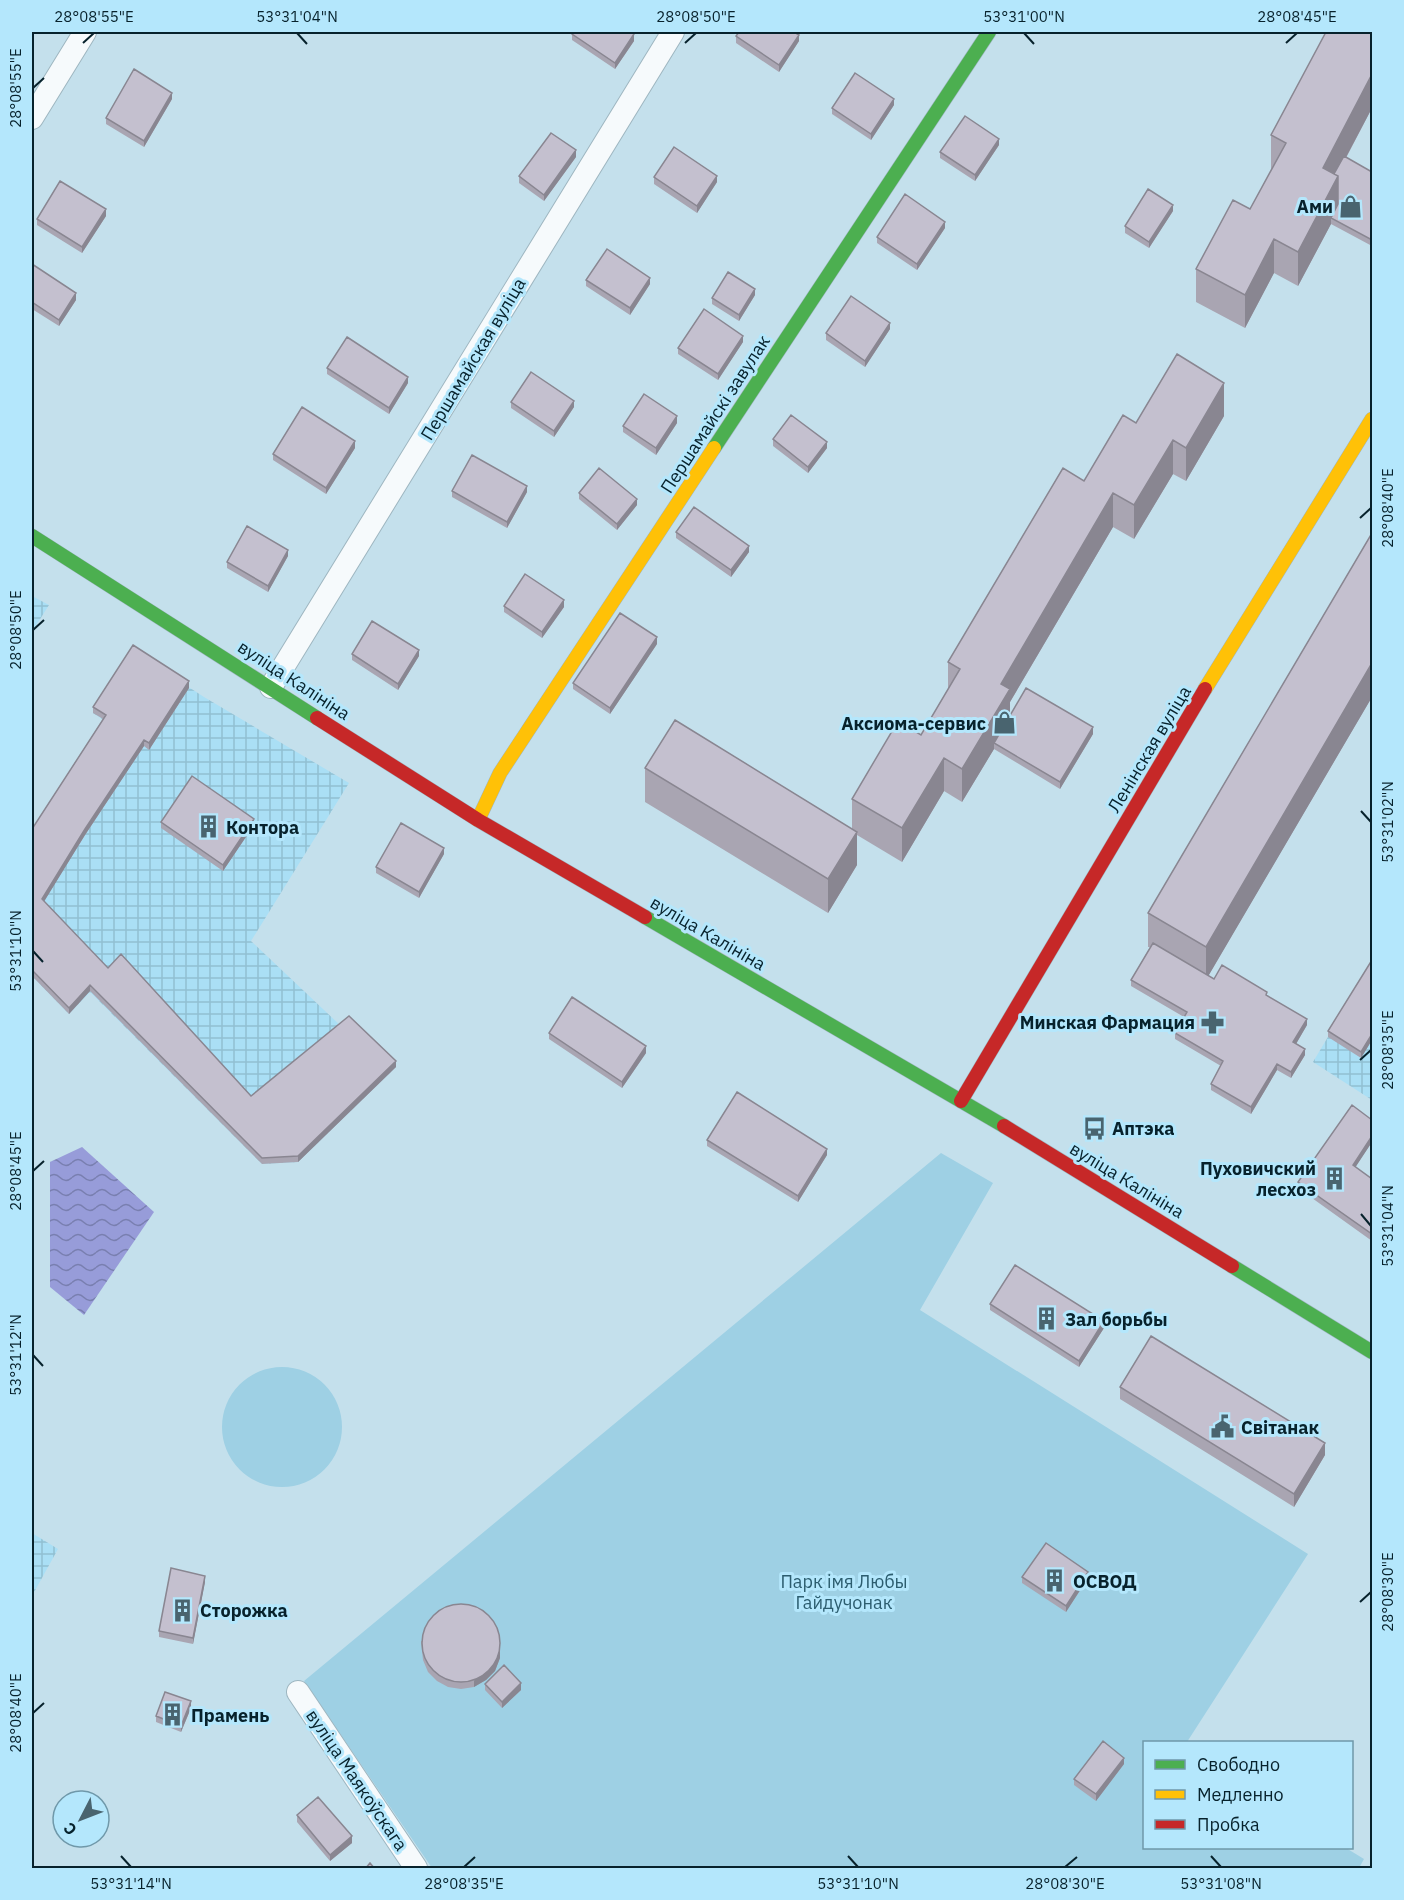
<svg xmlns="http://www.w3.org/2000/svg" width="1404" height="1900" viewBox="0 0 1404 1900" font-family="'IBM Plex Sans',sans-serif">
<defs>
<pattern id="industrial-grid" width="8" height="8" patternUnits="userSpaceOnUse" patternTransform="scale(1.5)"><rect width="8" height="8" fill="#aadff5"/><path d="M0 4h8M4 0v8" fill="none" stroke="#91bfd2"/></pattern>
<pattern id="water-waves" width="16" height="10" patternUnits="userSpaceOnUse" patternTransform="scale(1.5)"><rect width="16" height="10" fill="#979cd9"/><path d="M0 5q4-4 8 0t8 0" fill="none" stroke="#797fb0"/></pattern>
</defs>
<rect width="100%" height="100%" fill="#c4e0ec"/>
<!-- industrial -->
<path fill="url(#industrial-grid)" d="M32,596L49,605L32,632Z
M133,651L204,697L349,783L251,941L342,1027L349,1023L396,1067L298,1162L262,1164L90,992L69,1014L32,976V834L105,721L93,713Z
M1372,963V1100L1313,1062Z
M32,1533L58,1549L32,1596Z"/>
<!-- park -->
<path fill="#9ed0e4" d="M941,1153L993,1183L920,1310L1308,1554L1187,1742H1144V1848H1346L1364,1859L1359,1868H432L304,1681Z
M222 1427a60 60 0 1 1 120 0a60 60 0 1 1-120 0Z"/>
<!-- water -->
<path fill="url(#water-waves)" d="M82,1147L154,1212L84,1315L50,1287V1162Z"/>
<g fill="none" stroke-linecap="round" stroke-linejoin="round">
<defs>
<path id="street" d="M32,118L85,32
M271,687L673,32
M298,1692L416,1868"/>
<path id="fast" d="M714,448L989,32
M32,536L317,718
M645,917L1004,1126
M1232,1266L1372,1352"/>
<path id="slow" d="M1205,689L1372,419
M478,820L500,773L714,448"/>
<path id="jam" d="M317,718L478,820L645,917
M961,1101L1205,689
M1004,1126L1232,1266"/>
</defs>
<!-- street casing -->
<use href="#street" stroke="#9eb6c0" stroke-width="24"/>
<!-- fast casing -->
<use href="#fast" stroke="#9eb6c0" stroke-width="15"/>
<!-- slow casing -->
<use href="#slow" stroke="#9eb6c0" stroke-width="15"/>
<!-- jam casing -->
<use href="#jam" stroke="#9eb6c0" stroke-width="15"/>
<!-- street -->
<use href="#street" stroke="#f6fafc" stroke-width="22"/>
<!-- fast -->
<use href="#fast" stroke="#4caf50" stroke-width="14"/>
<!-- slow -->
<use href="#slow" stroke="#ffc107" stroke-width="14"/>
<!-- jam -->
<use href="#jam" stroke="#c62828" stroke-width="14"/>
</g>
<!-- wall -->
<path fill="#a9a5b2" d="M572,34L634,41L615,69L572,40Z
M736,36L799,41L779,72L736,43Z
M172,99L144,147L106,124V118Z
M894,105L871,140L832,114V108Z
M1372,108L1346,158L1372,172V246L1331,224L1298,286L1274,273L1245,328L1196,302V269L1250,209L1272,169H1271V135Z
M999,145L975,181L940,158V152Z
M576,157L544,201L519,183V176Z
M654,177L717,182L697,213L654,184Z
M1173,211L1149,248L1125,233V226Z
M106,216L82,253L37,225V219Z
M945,228L917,270L877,243V237Z
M32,264L76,300L59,326L32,309Z
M586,280L650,284L630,315L586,286Z
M755,295L739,321L712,304V298Z
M890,329L865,367L826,340V333Z
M743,342L718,380L678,354V348Z
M327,368L408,383L389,414L327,374Z
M511,402L574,407L554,437L511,408Z
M1224,416L1186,481L1173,474L1134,539L1113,527L1010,702V716L1093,734L1060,789L994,749L962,802L944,791L902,862L857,835V865L828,913L645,802V768L852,829V799L921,735L948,689V662L1084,481L1136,423Z
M677,423L656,455L623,432V426Z
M773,439L827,448L808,473L773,446Z
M355,448L326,494L273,460V454Z
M452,491L527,492L507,528L452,497Z
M579,493L637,505L617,530L579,499Z
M676,532L749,552L731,577L676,538Z
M1372,533V697L1208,976L1214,979L1267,996L1307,1025L1296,1044L1305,1055L1291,1078L1277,1070L1251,1114L1211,1090V1084L1221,1066L1175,1039V1033L1184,1017L1131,986V980L1150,947H1148V913Z
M288,556L268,592L227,568V562Z
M504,606L564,607L542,638L504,612Z
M657,644L610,714L573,689V683Z
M352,654L419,656L398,690L352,660Z
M189,688L149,750L144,746L85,835L44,901L108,968L251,1096L396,1067L298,1162L262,1164L90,991L69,1014L32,976V829L103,719L93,713V707Z
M161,822L254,825L223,871L161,828Z
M444,854L419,898L376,873V867Z
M1372,960V1040L1361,1058L1328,1037V1031Z
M549,1033L646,1053L622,1088L549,1039Z
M1372,1120V1142L1355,1167L1372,1179V1241L1298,1188V1182Z
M707,1140L827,1155L798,1202L707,1146Z
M990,1304L1104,1328L1079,1367L990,1310Z
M1120,1387L1325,1455L1294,1507L1120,1399Z
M1022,1577L1088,1578L1066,1612L1022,1583Z
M205,1582L193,1644L159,1637V1631Z
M421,1641L500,1658L495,1671L486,1680L474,1687L461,1689L448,1687L437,1681L428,1672L423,1660Z
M485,1684L521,1690L502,1708L485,1690Z
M191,1708L181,1732L156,1722V1716Z
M1124,1764L1096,1801L1074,1785V1779Z
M297,1815L352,1843L330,1861L297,1822Z"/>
<!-- shaded-wall -->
<path fill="#898691" d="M634,34V41L615,69V63Z
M799,35V41L779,72V65Z
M1372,74V108L1325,197L1323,168Z
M172,93V99L144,147V141Z
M894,99V105L871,140V134Z
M999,139V145L975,181V175Z
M576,150V157L544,201V195Z
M717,176V182L697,213V206Z
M1338,176V210L1331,218V224L1298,286V252Z
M1173,205V211L1149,248V242Z
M106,209V216L82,253V247Z
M945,222V228L917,270V264Z
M1274,239V273L1245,328V295Z
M650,278V284L630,315V308Z
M755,289V295L739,321V315Z
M76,293V300L59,326V320Z
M890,323V329L865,367V361Z
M743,336V342L718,380V374Z
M408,377V383L389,414V408Z
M1224,383V416L1186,481V448Z
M574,401V407L554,437V431Z
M677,416V423L656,455V448Z
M1173,440V474L1134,539V505Z
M355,441V448L326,494V488Z
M827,442V448L808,473V467Z
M527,486V492L507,528V522Z
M1113,493V527L1010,702V722L994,743V749L962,802V769L1001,684Z
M637,499V505L617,530V524Z
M749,546V552L731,577V570Z
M288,550V556L268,592V586Z
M564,600V607L542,638V632Z
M657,637V644L610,714V708Z
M419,650V656L398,690V684Z
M1372,663V697L1206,980V947Z
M189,681V688L149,750V743Z
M1093,727V734L1060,789V782Z
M144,740V746L85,835L42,905V899L85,829Z
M944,758V791L902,862V828Z
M254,819V825L223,871V865Z
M857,832V865L828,913V879Z
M444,848V854L419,898V892Z
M90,985V991L69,1014V1008Z
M1307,1019V1025L1293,1049V1042Z
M1372,1034V1040L1361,1058V1052Z
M646,1046V1053L622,1088V1082Z
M1305,1049V1055L1291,1078V1072Z
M396,1061V1067L298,1162V1156Z
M1277,1064V1070L1251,1114V1107Z
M1372,1136V1142L1353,1171V1165Z
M827,1149V1155L798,1202V1196Z
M1104,1321V1328L1079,1367V1361Z
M1325,1443V1455L1294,1507V1494Z
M1088,1572V1578L1066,1612V1606Z
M205,1576V1582L193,1644V1638Z
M500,1638V1658L495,1671L486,1680L474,1687V1681Z
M521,1683V1690L502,1708V1702Z
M191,1701V1708L181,1732V1726Z
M1124,1758V1764L1096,1801V1794Z
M352,1836V1843L330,1861V1855Z"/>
<!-- building -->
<path fill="#c4c0cf" stroke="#898691" stroke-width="1.5" d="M573,32H630L634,34L615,63L572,34Z
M739,32H794L799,35L779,65L736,36Z
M1326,32H1372V74L1323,168L1338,176L1298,252L1274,239L1245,295L1196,269L1233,200L1250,209L1286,143L1271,135Z
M134,69L172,93L144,141L106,118Z
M855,73L894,99L871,134L832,108Z
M965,116L999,139L975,175L940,152Z
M551,133L576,150L544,195L519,176Z
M674,147L717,176L697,206L654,177Z
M1344,156L1372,172V240L1331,218L1338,204V176L1334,174Z
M60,181L106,209L82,247L37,219Z
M1148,189L1173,205L1149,242L1125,226Z
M905,194L945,222L917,264L877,237Z
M607,249L650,278L630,308L586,280Z
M32,264L76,293L59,320L32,302Z
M728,272L755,289L739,315L712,298Z
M851,296L890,323L865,361L826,333Z
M704,309L743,336L718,374L678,348Z
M347,337L408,377L389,408L327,368Z
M1177,354L1224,383L1186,448L1173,440L1134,505L1113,493L1001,684L1010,689L962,769L944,758L902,828L852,799L898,721L921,735L960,669L948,662L1063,468L1084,481L1123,415L1136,423Z
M531,372L574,401L554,431L511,402Z
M644,394L677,416L656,448L623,426Z
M302,407L355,441L326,488L273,454Z
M791,415L827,442L808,467L773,439Z
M472,455L527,486L507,522L452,491Z
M599,468L637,499L617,524L579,493Z
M694,507L749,546L731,570L676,532Z
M247,526L288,550L268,586L227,562Z
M1372,533V663L1206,947L1148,913Z
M525,574L564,600L542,632L504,606Z
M620,613L657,637L610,708L573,683Z
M372,621L419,650L398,684L352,654Z
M133,645L189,681L149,743L144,740L85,829L42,899L108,968L121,954L251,1096L349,1016L396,1061L298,1156L262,1158L90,985L69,1008L32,970V829L106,715L93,707Z
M1026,688L1093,727L1060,782L994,743Z
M675,720L857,832L828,879L645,768Z
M192,776L254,819L223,865L161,822Z
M401,823L444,848L419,892L376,867Z
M1153,943L1214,979L1222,965L1267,992L1266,995L1307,1019L1293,1042L1305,1049L1291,1072L1277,1064L1251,1107L1211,1084L1223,1061L1175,1033L1187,1012L1131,980Z
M1372,960V1034L1361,1052L1328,1031Z
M572,997L646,1046L622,1082L549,1033Z
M737,1092L827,1149L798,1196L707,1140Z
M1352,1105L1372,1120V1136L1353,1165L1372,1179V1234L1298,1182Z
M1015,1265L1104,1321L1079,1361L990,1304Z
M1151,1336L1325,1443L1294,1494L1120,1387Z
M1046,1543L1088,1572L1066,1606L1022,1577Z
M171,1568L205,1576L193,1638L159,1631Z
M422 1643a39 39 0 1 1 78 0a39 39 0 1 1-78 0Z
M504,1665L521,1683L502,1702L485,1684Z
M165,1692L191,1701L181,1726L156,1716Z
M1103,1741L1124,1758L1096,1794L1074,1779Z
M318,1797L352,1836L330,1855L297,1815Z
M370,1863L375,1869H365Z"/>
<!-- ticks -->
<path fill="none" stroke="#07222c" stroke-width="2" d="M297,33L307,44M1024,33L1034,44M83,43L94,33M685,43L696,33M1286,43L1297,33M33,88L44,78M1360,518L1371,508M33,630L44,620M1361,811L1371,822M33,951L43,962M1360,1060L1371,1050M33,1171L44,1161M1361,1214L1371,1226M33,1355L43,1366M1360,1602L1371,1592M33,1713L44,1703M121,1856L131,1867M848,1856L858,1867M1211,1856L1221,1867M464,1867L475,1857M1065,1867L1077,1857"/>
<!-- icons -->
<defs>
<symbol id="shop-bare" viewBox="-9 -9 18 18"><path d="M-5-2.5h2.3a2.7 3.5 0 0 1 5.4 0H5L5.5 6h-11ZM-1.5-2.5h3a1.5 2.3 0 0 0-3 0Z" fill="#49646f" stroke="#b4e7fc" stroke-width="2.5" paint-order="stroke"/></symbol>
<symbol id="building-bare" viewBox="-9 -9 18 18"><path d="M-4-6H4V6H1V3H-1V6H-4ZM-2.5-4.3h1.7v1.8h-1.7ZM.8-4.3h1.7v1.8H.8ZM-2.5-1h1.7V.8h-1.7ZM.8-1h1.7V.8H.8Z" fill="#49646f" stroke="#b4e7fc" stroke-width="2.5" paint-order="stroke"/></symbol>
<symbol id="pharmacy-bare" viewBox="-9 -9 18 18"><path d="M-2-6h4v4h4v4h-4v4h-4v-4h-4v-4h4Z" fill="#49646f" stroke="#b4e7fc" stroke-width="2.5" paint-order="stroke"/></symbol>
<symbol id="bus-bare" viewBox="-9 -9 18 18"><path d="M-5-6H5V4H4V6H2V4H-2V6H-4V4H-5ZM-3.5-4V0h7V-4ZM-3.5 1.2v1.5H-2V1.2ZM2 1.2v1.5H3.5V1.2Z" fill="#49646f" stroke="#b4e7fc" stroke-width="2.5" paint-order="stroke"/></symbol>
<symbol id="civic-bare" viewBox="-9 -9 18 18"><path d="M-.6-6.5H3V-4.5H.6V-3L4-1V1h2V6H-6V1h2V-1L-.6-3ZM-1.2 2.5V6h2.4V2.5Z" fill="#49646f" stroke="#b4e7fc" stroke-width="2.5" paint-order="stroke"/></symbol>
</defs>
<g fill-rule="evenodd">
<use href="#shop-bare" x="1334" y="190" width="33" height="33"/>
<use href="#shop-bare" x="988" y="706" width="33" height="33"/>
<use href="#building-bare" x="192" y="810" width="33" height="33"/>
<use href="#pharmacy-bare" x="1196" y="1006" width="33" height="33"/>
<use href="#bus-bare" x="1078" y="1112" width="33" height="33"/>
<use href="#building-bare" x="1318" y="1162" width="33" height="33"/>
<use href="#building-bare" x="1030" y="1302" width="33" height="33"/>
<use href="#civic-bare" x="1206" y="1410" width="33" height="33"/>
<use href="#building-bare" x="1038" y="1564" width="33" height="33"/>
<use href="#building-bare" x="166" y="1594" width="33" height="33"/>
<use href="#building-bare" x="156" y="1698" width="33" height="33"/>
</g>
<g text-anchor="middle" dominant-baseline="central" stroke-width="6" stroke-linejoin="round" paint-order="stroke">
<!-- poi labels -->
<g font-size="18" font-weight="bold" fill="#07222c" stroke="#b4e7fc" text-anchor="start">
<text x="1333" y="206" text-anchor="end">Ами</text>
<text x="986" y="723" text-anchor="end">Аксиома-сервис</text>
<text x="226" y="827">Контора</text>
<text x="1195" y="1022" text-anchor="end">Минская Фармация</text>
<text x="1112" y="1128">Аптэка</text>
<text x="1316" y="1168" text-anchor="end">Пуховичский<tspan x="1316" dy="21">лесхоз</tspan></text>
<text x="1065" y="1319">Зал борьбы</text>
<text x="1241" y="1427">Світанак</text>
<text x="1073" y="1581">ОСВОД</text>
<text x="200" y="1610">Сторожка</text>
<text x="191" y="1715">Прамень</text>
</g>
<!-- street labels -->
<g font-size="18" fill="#07222c" stroke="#b4e7fc">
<text transform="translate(473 359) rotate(-59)">Першамайская вуліца</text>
<text transform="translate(715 414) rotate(-57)">Першамайскі завулак</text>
<text transform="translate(294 680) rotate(33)">вуліца Калініна</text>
<text transform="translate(1149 749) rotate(-59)">Ленінская вуліца</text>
<text transform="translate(708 933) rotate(30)">вуліца Калініна</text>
<text transform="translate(1127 1180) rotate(31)">вуліца Калініна</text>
<text transform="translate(357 1780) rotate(56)">вуліца Маякоўскага</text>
</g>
<!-- park labels -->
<g font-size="18" fill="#2c5d6f" stroke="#b4e7fc">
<text x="844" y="1581">Парк імя Любы<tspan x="844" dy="21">Гайдучонак</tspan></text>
</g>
</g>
<!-- border -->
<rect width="1404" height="1900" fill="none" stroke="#b4e7fc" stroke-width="66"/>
<!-- legend -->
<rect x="1143" y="1741" width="210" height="108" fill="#b4e7fc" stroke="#6f98a9" stroke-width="1.5"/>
<rect x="1155" y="1760" width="30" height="9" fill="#4caf50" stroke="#6f98a9" stroke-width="1.5"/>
<text x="1197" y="1771" font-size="18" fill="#07222c">Свободно</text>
<rect x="1155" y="1790" width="30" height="9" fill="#ffc107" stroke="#6f98a9" stroke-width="1.5"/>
<text x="1197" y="1801" font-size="18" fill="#07222c">Медленно</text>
<rect x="1155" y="1820" width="30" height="9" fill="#c62828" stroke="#6f98a9" stroke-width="1.5"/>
<text x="1197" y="1831" font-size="18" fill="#07222c">Пробка</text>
<!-- north arrow -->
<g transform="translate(81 1819) rotate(228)"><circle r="28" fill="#b4e7fc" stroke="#6f98a9" stroke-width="1.5"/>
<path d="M0-4.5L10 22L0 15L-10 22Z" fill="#49646f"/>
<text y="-9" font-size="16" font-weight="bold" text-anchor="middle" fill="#07222c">С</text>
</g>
<rect x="33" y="33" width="1338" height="1834" fill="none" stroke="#07222c" stroke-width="2"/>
<g font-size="15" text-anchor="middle" fill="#07222c">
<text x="94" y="22">28°08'55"E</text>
<text x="297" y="22">53°31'04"N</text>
<text x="696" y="22">28°08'50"E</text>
<text x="1024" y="22">53°31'00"N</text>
<text x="1297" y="22">28°08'45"E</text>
<text transform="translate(16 88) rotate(-90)" y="5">28°08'55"E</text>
<text transform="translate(1388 508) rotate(-90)" y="5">28°08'40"E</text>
<text transform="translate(16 630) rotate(-90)" y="5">28°08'50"E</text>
<text transform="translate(1388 822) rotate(-90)" y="5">53°31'02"N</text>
<text transform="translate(16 951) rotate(-90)" y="5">53°31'10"N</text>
<text transform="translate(1388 1050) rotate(-90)" y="5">28°08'35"E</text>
<text transform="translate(16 1171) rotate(-90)" y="5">28°08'45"E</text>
<text transform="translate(1388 1226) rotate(-90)" y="5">53°31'04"N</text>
<text transform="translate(16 1355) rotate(-90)" y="5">53°31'12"N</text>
<text transform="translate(1388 1592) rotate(-90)" y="5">28°08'30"E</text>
<text transform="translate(16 1713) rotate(-90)" y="5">28°08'40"E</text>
<text x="131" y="1889">53°31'14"N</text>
<text x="464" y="1889">28°08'35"E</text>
<text x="858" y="1889">53°31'10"N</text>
<text x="1065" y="1889">28°08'30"E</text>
<text x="1221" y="1889">53°31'08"N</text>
</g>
</svg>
